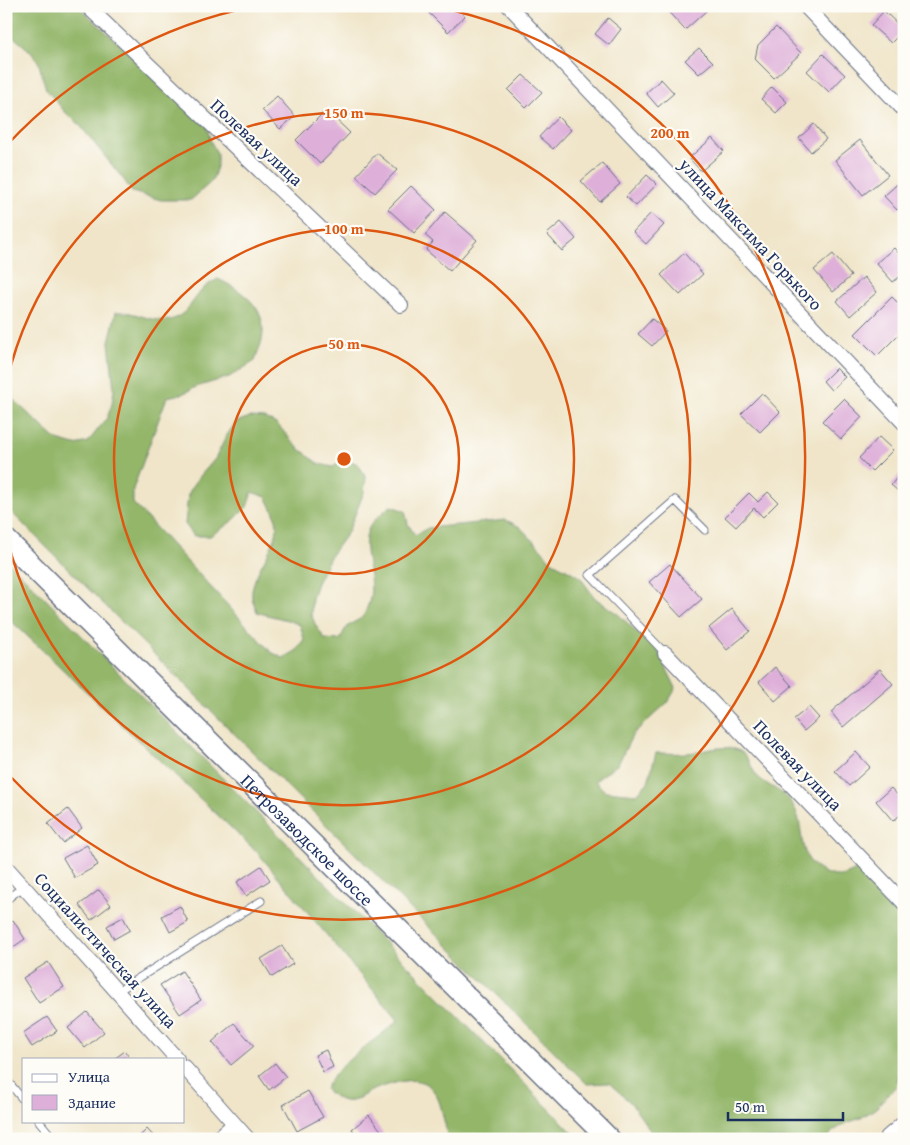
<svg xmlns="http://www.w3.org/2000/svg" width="910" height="1145" viewBox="0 0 910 1145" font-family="'Gentium Book Plus',serif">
<rect width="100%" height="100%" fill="#fdfcf7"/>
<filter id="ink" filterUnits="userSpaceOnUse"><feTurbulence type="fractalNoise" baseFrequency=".02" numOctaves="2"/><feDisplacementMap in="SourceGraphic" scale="10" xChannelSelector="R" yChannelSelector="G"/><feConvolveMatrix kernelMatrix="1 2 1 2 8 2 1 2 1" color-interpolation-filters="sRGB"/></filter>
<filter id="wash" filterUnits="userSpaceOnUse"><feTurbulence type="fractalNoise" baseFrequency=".0096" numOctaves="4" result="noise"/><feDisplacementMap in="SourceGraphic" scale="20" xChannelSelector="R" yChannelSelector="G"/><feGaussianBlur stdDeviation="1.12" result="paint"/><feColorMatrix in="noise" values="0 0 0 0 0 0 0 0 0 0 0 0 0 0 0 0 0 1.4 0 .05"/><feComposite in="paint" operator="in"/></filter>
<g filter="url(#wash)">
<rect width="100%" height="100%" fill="#f0e5c9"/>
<!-- forest -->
<path fill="#93b669" stroke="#577264" d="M6,6H78L206,124L211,142L217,153V167L212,181L191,200H161L132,192L124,180L78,123L65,112L46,89L38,61L29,50L16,39L6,35Z
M218,279C239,289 264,305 263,331C263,341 258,352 255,361L229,377L196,387L182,394L167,397L133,489V503L271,652L283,658L296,651L304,639L300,625C286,618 271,617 257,612C256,607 252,601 252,597C250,574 276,550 277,527C277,517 271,506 266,497L252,492L247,507L236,518L224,527L210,536H194L185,524L188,495L194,483L215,459L227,435L236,422L250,417L265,418L278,425L296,446L319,464L333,467L345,459L358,464L366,477L364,492L348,532L331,555L317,583L312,598L311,614L316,626L325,639L340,640C342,636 344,630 347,627C359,617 362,623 368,605C378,580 358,549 369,528C374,519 383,512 391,506L405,511L408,524L415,535L428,528L506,520L520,527L542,550L551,561L579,576L595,598L619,615L640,635L653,641L676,688L668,702L633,734L618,764L595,781L605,791L637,794L648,782L656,753C666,753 677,754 687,753C703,752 725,743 740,751C749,756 751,769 757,776C768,787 785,791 793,805C807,828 794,857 823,872C839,880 847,875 861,867L904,909V1057L900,1073L896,1086L876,1108L861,1118L846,1123L832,1132L827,1139H656L631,1103L609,1083L587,1084L6,507V393L57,440L75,445L88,442L107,418L112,404L114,389L109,342L116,312C133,311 142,318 158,320C184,324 190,302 204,288C208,284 213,282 218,279Z
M6,559L579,1139H447C447,1130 444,1121 442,1112C433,1069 405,1079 373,1090C366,1093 359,1099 352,1101C341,1103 333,1096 325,1089C341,1059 374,1043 398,1020L258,853L6,616Z"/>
<g id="blocks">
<!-- building -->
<path fill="#deafd9" d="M422,6H456L465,16L448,32Z
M663,6H704L707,10L685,30Z
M884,11L904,30L891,43L871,25Z
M608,18L621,29L609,45L595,34Z
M776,27L801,53L774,78L755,59L758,45Z
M699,48L713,62L699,74L685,60Z
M823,54L845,75L829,92L807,71Z
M523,75L542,92L526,108L508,90Z
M661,79L674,93L658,107L646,93Z
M772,87L787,102L776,113L761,99Z
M277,96L295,116L280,129L262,110Z
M326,110L350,133L320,164L296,140Z
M558,117L571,130L553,149L539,137Z
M814,124L826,139L811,152L799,138Z
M712,138L724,151L701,171L689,158Z
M860,140L888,175L863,195L835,160Z
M377,153L397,170L375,193L356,176Z
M602,163L620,184L600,202L581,181Z
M647,175L657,184L636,206L626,197Z
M904,178V204L897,210L884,196Z
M411,186L436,210L414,233L388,209Z
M445,212L477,240L450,271L426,250L433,242L425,235Z
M651,213L664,225L646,244L633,232Z
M561,222L576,239L562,251L547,234Z
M894,248L904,259V273L893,282L876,263Z
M684,253L703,274L680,295L661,275Z
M833,254L851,276L833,292L814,270Z
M864,277L877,292L850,316L837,301Z
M892,297L904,309V329L877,356L855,334Z
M652,319L666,331L652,346L638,334Z
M836,368L845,377L831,390L823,381Z
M762,393L780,412L760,432L741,414Z
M844,399L862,417L841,439L822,421Z
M879,437L893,450L872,471L859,458Z
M904,469V496L891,485Z
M768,492L778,502L763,517L754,508L736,527L725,517L749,493L758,502Z
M670,564L702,599L681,617L649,582Z
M732,609L750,631L727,650L709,628Z
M775,667L792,686L775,701L759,682Z
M880,669L893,684L843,727L831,712Z
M809,707L819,718L804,731L794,719Z
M856,752L870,767L849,786L835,771Z
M891,788L904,802V812L893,821L876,801Z
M6,800L12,809L6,813Z
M68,809L82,828L63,843L48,824Z
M87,845L98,865L75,878L63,858Z
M261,866L270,880L246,896L237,882Z
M99,890L111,905L91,920L79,905Z
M180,906L188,922L170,932L162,916Z
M123,917L130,930L114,939L107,926Z
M13,920L25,939L6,952V925Z
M282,946L293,964L272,977L261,959Z
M48,962L64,987L39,1003L23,978Z
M182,971L201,1000L180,1014L160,985Z
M87,1012L104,1032L85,1048L68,1028Z
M47,1017L57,1031L32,1047L23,1033Z
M234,1023L254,1046L231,1065L212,1042Z
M326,1050L333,1067L323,1072L315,1055Z
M125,1051L130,1059H114Z
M275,1063L286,1077L269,1090L259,1076Z
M308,1091L323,1117L297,1131L283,1105Z
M369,1115L383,1133L377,1139H359L352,1129Z
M147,1129L156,1139H137Z"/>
</g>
</g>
<g filter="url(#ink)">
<use href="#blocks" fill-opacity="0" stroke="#666f83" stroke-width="1"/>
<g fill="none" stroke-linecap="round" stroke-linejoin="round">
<defs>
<path id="lane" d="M665,653L590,575L675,500L705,530
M6,900L24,886
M118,991L261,901
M6,1079L24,1101
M39,1121L53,1138"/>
<path id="street" d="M87,6L401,305
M509,6L904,423
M805,6L904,110
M665,653L904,903
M6,867L177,1059
M184,1067L248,1139
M217,1139L234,1124"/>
<path id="secondary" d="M889,1139L904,1126"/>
<g id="primary">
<path id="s1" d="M6,540L609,1139"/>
</g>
</defs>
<!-- lane casing -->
<use href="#lane" stroke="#666f83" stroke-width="9"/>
<!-- street casing -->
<use href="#street" stroke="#666f83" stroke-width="16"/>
<!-- secondary casing -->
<use href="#secondary" stroke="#666f83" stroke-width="21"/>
<!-- primary casing -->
<use href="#primary" stroke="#666f83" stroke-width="24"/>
<!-- lane -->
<use href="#lane" stroke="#fff" stroke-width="7"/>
<!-- street -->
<use href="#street" stroke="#fff" stroke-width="14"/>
<!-- secondary -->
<use href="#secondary" stroke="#fff" stroke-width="19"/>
<!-- primary -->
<use href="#primary" stroke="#fff" stroke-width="21"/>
</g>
</g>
<!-- distance rings -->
<g fill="none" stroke="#de5710" stroke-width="2.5">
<circle cx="344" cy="459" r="115"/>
<circle cx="344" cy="459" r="230"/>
<path d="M7 381A346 346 0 1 1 7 537"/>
<path d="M7 145A461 461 0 0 1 256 6M432 6A461 461 0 1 1 7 773"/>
</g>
<g text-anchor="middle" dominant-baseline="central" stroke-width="4.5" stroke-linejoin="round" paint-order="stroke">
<!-- street labels -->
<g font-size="18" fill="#1b2f5e" stroke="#fdfcf7">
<text transform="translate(257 142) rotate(43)">Полевая улица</text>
<text transform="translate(751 234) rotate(47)">улица Максима Горького</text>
<text transform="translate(798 765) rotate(46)">Полевая улица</text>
<text stroke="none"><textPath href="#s1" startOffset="425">Петрозаводское шоссе</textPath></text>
<text transform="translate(106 950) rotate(48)">Социалистическая улица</text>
</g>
</g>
<circle cx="344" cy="459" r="8" fill="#de5710" stroke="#fdfcf7" stroke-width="2.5"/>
<g font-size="15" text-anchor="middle" font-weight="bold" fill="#de5710" stroke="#fdfcf7" stroke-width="4.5" stroke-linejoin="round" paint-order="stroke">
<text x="344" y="118">150 m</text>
<text x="670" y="138">200 m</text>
<text x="344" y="234">100 m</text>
<text x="344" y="349">50 m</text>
</g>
<!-- margin -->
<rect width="910" height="1145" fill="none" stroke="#fdfcf7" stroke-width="25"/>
<!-- legend -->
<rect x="22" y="1058" width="162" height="65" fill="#fdfcf7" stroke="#a3aaba"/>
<rect x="32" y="1074" width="25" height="8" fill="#ffffff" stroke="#a3aaba"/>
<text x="68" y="1082" font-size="15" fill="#1b2f5e">Улица</text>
<rect x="32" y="1095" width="25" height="15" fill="#deafd9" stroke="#a3aaba"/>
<text x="68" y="1108" font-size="15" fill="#1b2f5e">Здание</text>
<!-- scale -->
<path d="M728 1112v8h115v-8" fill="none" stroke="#1b2f5e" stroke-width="2.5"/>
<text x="735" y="1112" font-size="15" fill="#1b2f5e" stroke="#fdfcf7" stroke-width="4" paint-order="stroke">50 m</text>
</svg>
